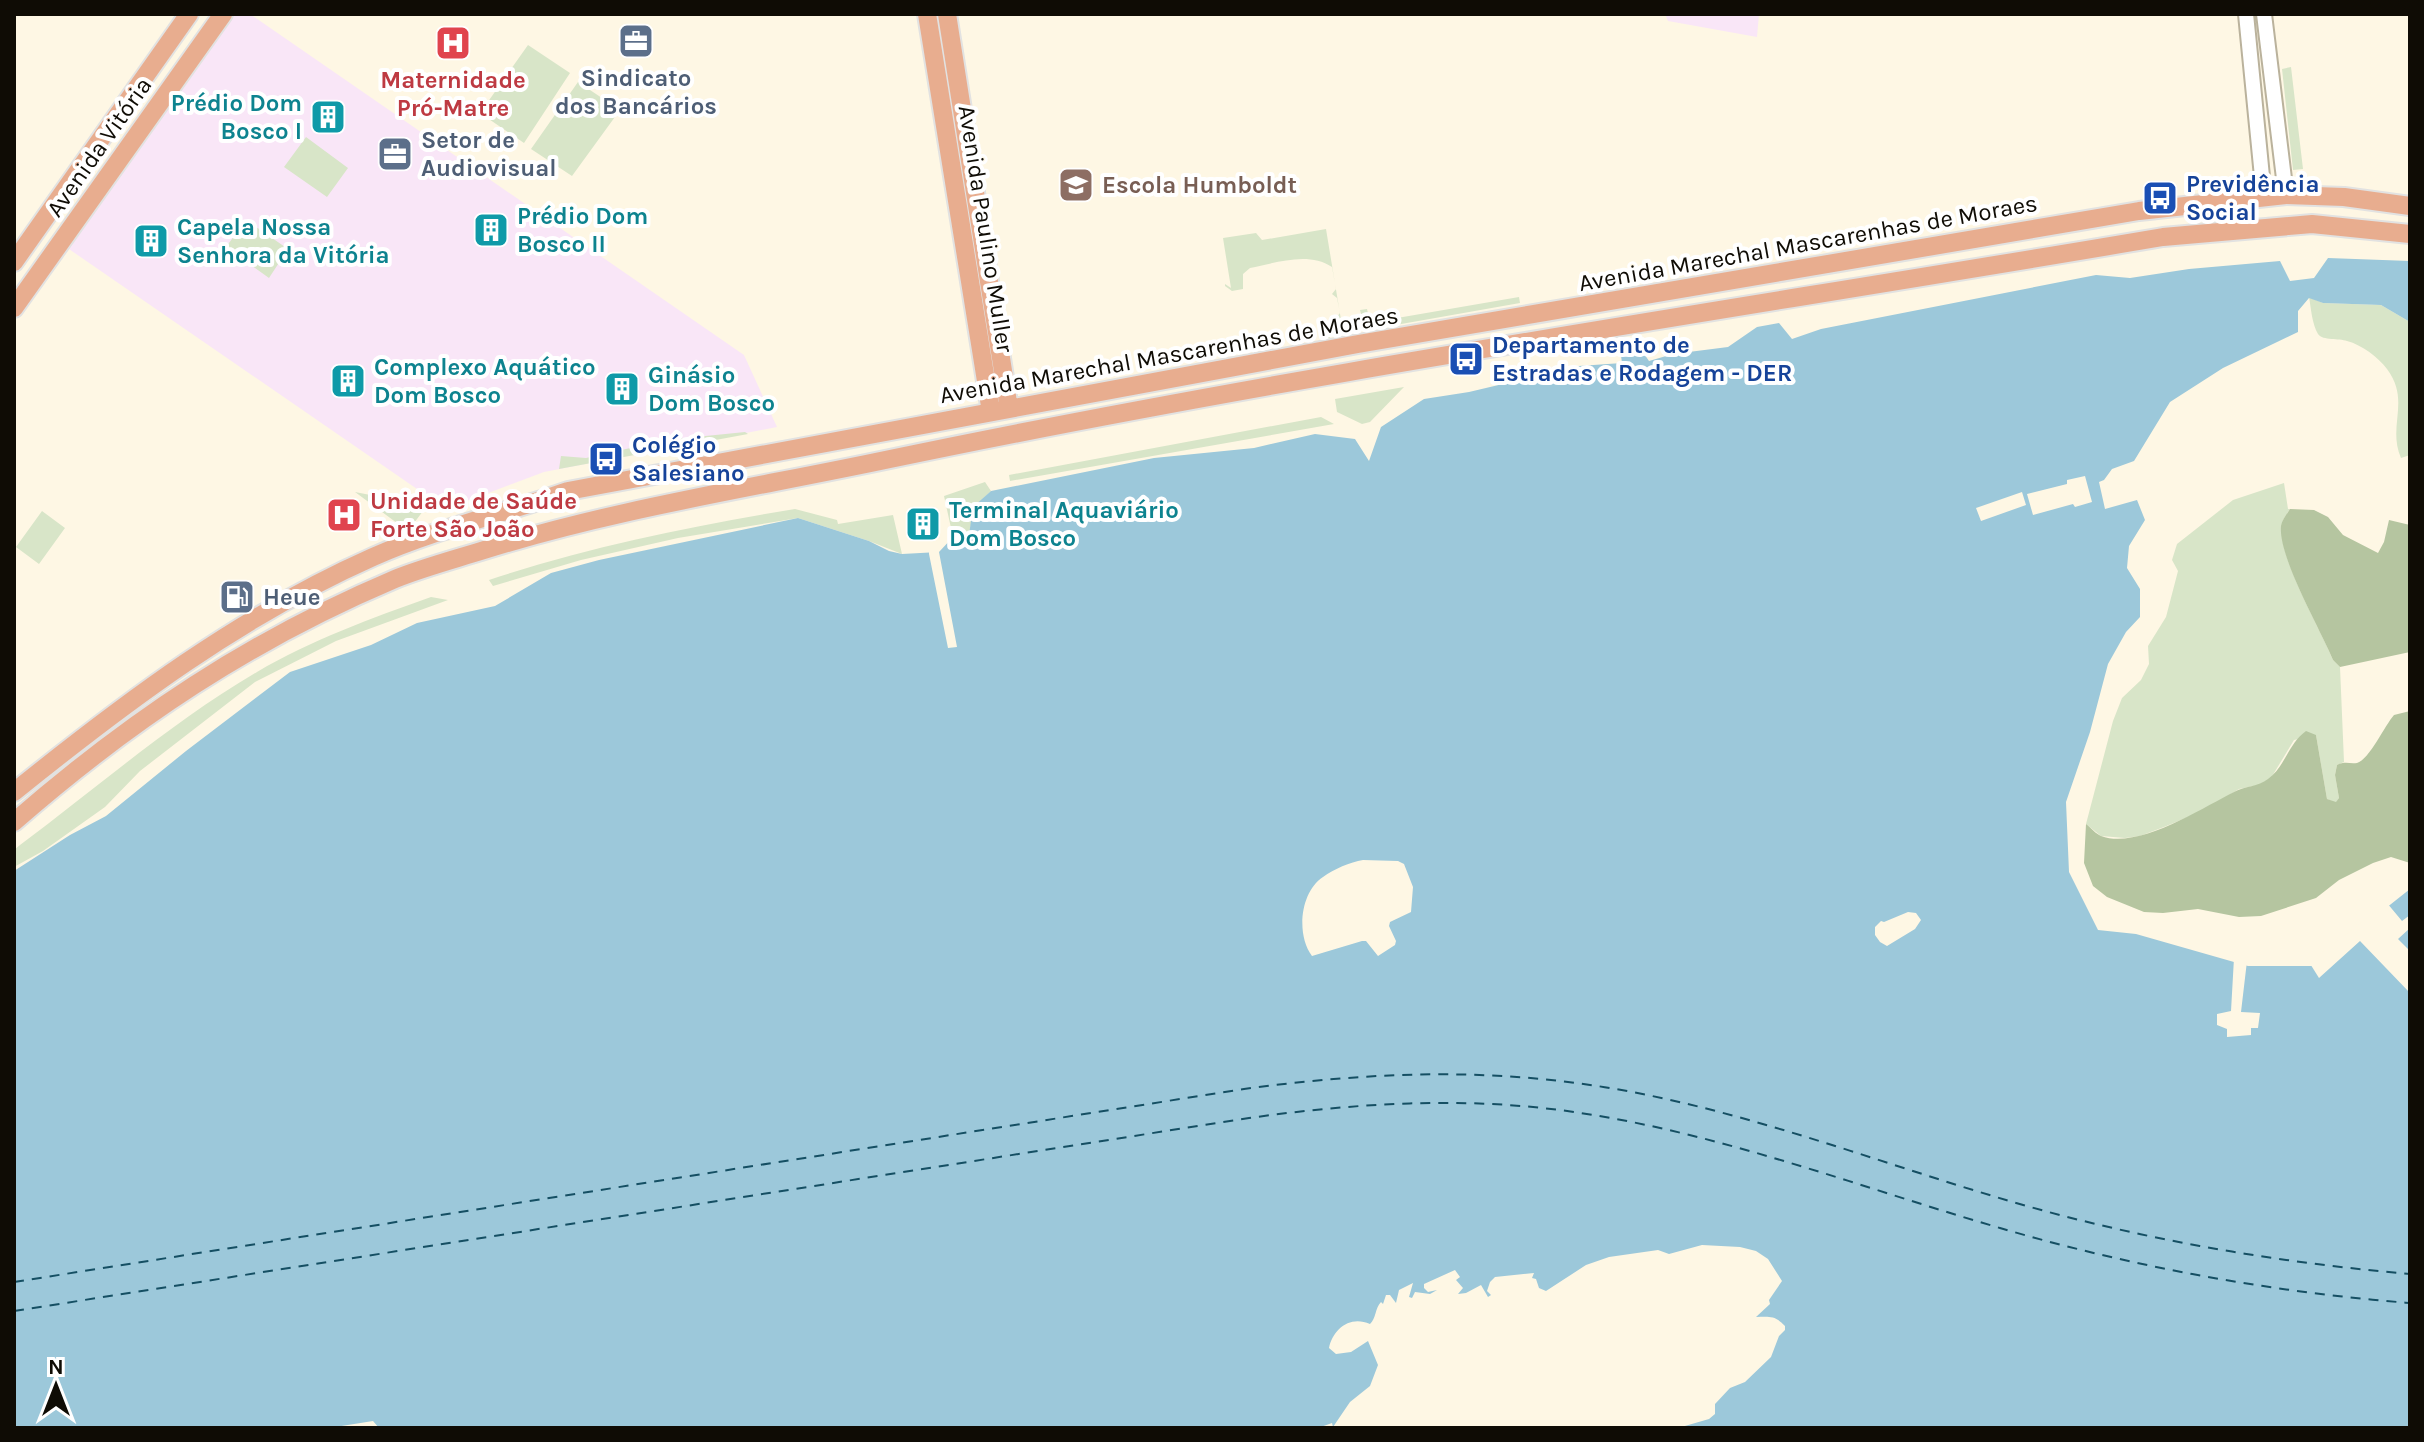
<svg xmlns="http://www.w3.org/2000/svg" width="2424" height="1442" viewBox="0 0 2424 1442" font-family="Karla,sans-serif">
<rect width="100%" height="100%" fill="#fef7e4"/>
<!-- education -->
<path fill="#f9e6f7" d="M235,14H250L744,355L777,427L544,472L446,509L66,247Z
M1665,14H1759L1757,37L1668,21Z"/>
<!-- green -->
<path fill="#d8e5c8" d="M528,45L570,73L524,143L480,113Z
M2291,67L2303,169L2293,170L2282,69Z
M578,82L620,110L572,176L531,149Z
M306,137L348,168L327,197L284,167Z
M246,220L288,249L269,278L226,247Z
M1326,229L1343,332L1326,335L1332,339L1321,336L1340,313L1337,298L1332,294L1336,289L1332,267C1308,251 1276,263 1250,268L1243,274V289L1232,291L1225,286V284L1231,288L1223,238L1256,233L1262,240Z
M1519,297L1520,303L1373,329L1363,322L1360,310L1367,309L1369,318L1374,322Z
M2309,297L2323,303L2381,305L2410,322V455L2401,458C2387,426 2411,401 2387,369C2378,357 2362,345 2347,341C2339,338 2323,341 2318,334C2312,324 2311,308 2309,297Z
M1404,387L1370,422L1362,424L1337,412L1335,399Z
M1321,417L1334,424L1010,481L1009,475Z
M745,432L748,434L559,469L561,456L586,458L666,440Z
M985,482L991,491L974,507L969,536L953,537L944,496Z
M2284,483L2288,509H2290C2287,514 2282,520 2282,526C2278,557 2320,628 2333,660L2340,667L2344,762L2337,765L2335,775L2339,798L2336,803L2327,799L2316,735L2294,740L2271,778L2259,785L2239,789L2205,810L2164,827L2140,836L2125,838L2101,836L2086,824L2113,721L2122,698L2141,680L2149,664L2148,646L2166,617L2178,571L2172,560L2177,544L2233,500Z
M355,492L406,502L423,511L414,523L401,526Z
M795,509L837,520L838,524L893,515L902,554L869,541L798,518L678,538L581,560L493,586L489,580C588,547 692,526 795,509Z
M42,511L65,528L39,564L16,547Z
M431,597L448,600L336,641L255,682L140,771L105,807L43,851L14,867V850L20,845C99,786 172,722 257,672C311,640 372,618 431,597Z"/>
<!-- forest -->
<path fill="#b5c5a0" d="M2290,509L2314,510L2328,517L2343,535L2378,553L2384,542L2389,520L2410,525V652L2340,667L2333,660C2320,628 2278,557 2281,526C2282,520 2287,514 2290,509Z
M2410,711V863L2391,857L2373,863L2339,880L2316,898L2261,916L2239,917L2198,909L2163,913L2144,912L2107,897L2093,886L2084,863L2086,824C2091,828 2096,834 2101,836C2138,850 2202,808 2234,792C2245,786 2258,787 2268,779C2285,767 2288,744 2306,731L2316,735L2327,799L2336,802L2339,798L2335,775L2337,765C2345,761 2349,764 2357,763C2369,760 2385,725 2394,715Z"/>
<!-- water -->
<path fill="#9cc8da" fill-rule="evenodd" d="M2328,258L2410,261V322L2381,305L2323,303L2309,298L2298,311V332L2223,368L2170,402L2134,461L2112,469L2104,480L2099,482L2105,509L2137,500L2145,520L2129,546L2127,568L2140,589V617L2126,632L2108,664L2090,732L2066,802L2069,872L2098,930L2136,934L2248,966H2313L2410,889V1428H1678L1709,1419L1715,1414V1404L1730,1388L1745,1382L1771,1357L1779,1336L1785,1330V1326C1775,1315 1769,1317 1756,1317L1770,1304L1769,1300L1782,1281L1768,1259L1756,1251L1740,1247L1702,1245L1669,1254L1658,1250L1609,1257L1586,1265L1546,1291L1539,1288L1536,1279L1532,1278L1534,1273L1495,1277L1490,1282L1487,1291L1491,1295L1488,1297L1481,1285L1466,1293L1458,1294L1463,1288L1456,1280L1460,1277L1455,1270L1424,1284V1288L1428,1292L1437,1290L1430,1294L1415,1292L1412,1298L1409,1297L1413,1283L1399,1290L1396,1303L1390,1295H1386L1383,1304L1381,1302C1375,1308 1376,1319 1370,1324C1350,1315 1333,1329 1329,1348L1336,1354L1351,1352L1368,1341L1378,1365L1370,1386L1350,1402L1333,1427L1332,1423L1318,1428H379L373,1421L329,1428H14V871L70,835L106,816L186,751L290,672L371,645L417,623L495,606L551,573L599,560L798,518L869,541L889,551L902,554L939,552L953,537L969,535L973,507L991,491L1154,458L1254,448L1315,434L1355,439L1369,461L1381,427L1424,399L1469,392L1579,366L1622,363L1620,348L1638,345L1649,361L1673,354L1728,347L1757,327L1779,323L1792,339L1821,329L2096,275L2130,278L2189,269L2280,261L2290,281L2314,278ZM1363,860L1398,861L1404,864L1413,887L1411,912L1390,922L1389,926L1396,941L1395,945L1378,956L1366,941H1362L1312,956C1296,935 1300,892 1323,877C1334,869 1350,862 1363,860ZM1908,912L1916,913L1921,920L1915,929L1887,946L1880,942L1875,935V927L1881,921L1884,922Z"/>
<!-- pier -->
<path fill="#fef7e4" d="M2085,476L2092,502L2075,507L2073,504L2033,515L2027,494L2067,484V480Z
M2022,492L2026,505L1981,521L1976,508Z
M938,547L939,552L957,647L948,648L929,554V550Z
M2387,903L2402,921L2410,915V928L2398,939L2410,951V993L2360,941L2319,978L2309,962Z
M2234,958L2247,961L2241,1012L2260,1013L2258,1028H2251V1035L2227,1037V1029L2217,1025V1014L2231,1011Z"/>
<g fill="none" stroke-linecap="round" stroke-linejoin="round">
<!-- ferry -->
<path stroke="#154f63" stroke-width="2" stroke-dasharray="10 8" stroke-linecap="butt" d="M14,1282L1244,1089C1355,1074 1465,1068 1576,1083C1723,1102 1864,1158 2006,1200C2138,1239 2273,1262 2410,1274
M14,1311L1249,1118C1357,1103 1465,1096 1574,1112C1720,1133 1859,1187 2000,1228C2133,1267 2271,1292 2410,1303"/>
<defs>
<path id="minor" d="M2246,14L2264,197
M2264,14L2286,195"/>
<path id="major" d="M927,14L991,412
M947,14L1009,409
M14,262L189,14
M14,308L223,14
M14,792C127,701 240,616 373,557C436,529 503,514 568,491L1358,344L2139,211L2286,195L2344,197L2410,206
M14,822C132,719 251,640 395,579C422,568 452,560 481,551C614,509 753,488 890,459C1311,371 1738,309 2163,237L2312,224L2410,234"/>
</defs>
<!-- minor casing -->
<use href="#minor" stroke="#bab29c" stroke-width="18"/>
<!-- major casing -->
<use href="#major" stroke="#e2e2e1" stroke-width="22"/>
<!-- minor -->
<use href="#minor" stroke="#fff" stroke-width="14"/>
<!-- major -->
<use href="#major" stroke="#e8ad8f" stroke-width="18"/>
</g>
<!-- icons -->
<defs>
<symbol id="office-square" viewBox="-11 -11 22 22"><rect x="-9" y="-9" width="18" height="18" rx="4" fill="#5c6f8a" stroke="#fff"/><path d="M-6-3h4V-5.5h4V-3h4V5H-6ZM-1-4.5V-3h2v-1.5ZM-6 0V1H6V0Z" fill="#fff"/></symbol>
<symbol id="hospital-square" viewBox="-11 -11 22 22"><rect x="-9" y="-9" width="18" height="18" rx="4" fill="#e0444e" stroke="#fff"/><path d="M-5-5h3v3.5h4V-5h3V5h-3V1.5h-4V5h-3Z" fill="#fff"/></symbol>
<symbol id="building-square" viewBox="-11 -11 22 22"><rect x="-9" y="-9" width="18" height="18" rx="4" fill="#0f9aa8" stroke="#fff"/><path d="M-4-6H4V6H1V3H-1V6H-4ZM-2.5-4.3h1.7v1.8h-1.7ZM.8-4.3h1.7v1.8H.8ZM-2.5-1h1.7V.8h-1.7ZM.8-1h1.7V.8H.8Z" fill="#fff"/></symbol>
<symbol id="university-square" viewBox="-11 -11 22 22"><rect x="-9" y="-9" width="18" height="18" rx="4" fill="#8d6e63" stroke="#fff"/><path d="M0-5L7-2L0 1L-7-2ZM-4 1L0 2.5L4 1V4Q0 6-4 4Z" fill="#fff"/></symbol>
<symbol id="bus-square" viewBox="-11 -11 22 22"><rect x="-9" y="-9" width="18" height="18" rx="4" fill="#1a4fb4" stroke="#fff"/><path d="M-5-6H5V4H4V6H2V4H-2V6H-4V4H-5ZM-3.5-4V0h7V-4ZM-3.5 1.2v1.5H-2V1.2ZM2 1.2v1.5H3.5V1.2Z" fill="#fff"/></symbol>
<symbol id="fuel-square" viewBox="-11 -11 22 22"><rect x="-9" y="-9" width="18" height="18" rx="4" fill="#5c6f8a" stroke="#fff"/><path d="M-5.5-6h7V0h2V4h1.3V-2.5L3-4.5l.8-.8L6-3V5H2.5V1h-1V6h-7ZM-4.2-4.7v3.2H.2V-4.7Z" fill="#fff"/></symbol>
</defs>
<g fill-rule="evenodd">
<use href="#office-square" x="616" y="21" width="40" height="40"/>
<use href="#hospital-square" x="433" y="23" width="40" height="40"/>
<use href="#building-square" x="308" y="97" width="40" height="40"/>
<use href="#office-square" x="375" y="134" width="40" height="40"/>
<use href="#university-square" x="1056" y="165" width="40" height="40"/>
<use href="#bus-square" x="2140" y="178" width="40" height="40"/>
<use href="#building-square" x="471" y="210" width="40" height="40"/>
<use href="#building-square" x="131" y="221" width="40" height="40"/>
<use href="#bus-square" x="1446" y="339" width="40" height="40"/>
<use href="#building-square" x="328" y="361" width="40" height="40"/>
<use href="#building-square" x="602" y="369" width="40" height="40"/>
<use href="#bus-square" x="586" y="439" width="40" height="40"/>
<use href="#hospital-square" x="324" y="495" width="40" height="40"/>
<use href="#building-square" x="903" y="504" width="40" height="40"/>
<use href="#fuel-square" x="217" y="577" width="40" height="40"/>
</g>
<g text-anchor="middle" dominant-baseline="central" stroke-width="8" stroke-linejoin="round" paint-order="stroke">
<!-- service labels -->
<g font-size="24" font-weight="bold" fill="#4e5e75" stroke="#fff" text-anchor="start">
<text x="636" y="78" text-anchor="middle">Sindicato<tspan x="636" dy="28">dos Bancários</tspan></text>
<text x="421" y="140">Setor de<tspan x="421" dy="28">Audiovisual</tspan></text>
<text x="263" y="597">Heue</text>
</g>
<!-- health labels -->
<g font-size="24" font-weight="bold" fill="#be3a42" stroke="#fff">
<text x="453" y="80">Maternidade<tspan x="453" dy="28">Pró-Matre</tspan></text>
<text x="370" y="501" text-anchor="start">Unidade de Saúde<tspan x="370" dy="28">Forte São João</tspan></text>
</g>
<!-- culture labels -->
<g font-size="24" font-weight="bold" fill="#0d838f" stroke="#fff" text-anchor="start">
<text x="302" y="103" text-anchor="end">Prédio Dom<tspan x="302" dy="28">Bosco I</tspan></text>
<text x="517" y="216">Prédio Dom<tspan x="517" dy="28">Bosco II</tspan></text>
<text x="177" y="227">Capela Nossa<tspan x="177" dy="28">Senhora da Vitória</tspan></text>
<text x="374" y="367">Complexo Aquático<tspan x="374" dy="28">Dom Bosco</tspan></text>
<text x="648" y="375">Ginásio<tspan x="648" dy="28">Dom Bosco</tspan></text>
<text x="949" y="510">Terminal Aquaviário<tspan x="949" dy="28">Dom Bosco</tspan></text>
</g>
<!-- street labels -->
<g font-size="24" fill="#0f0c05" stroke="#fff">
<text transform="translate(99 147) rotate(-55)">Avenida Vitória</text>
<text transform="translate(986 229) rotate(81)">Avenida Paulino Muller</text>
<text transform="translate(1808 243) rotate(-10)">Avenida Marechal Mascarenhas de Moraes</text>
<text transform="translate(1169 355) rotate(-10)">Avenida Marechal Mascarenhas de Moraes</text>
</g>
<!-- transit labels -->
<g font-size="24" font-weight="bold" fill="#164399" stroke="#fff" text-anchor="start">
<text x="2186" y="184">Previdência<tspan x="2186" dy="28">Social</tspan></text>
<text x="1492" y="345">Departamento de<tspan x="1492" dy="28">Estradas e Rodagem - DER</tspan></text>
<text x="632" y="445">Colégio<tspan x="632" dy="28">Salesiano</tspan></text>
</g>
<!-- education labels -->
<g font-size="24" font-weight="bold" fill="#785e54" stroke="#fff" text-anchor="start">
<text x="1102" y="185">Escola Humboldt</text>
</g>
</g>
<!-- border -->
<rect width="2424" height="1442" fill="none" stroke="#0f0c05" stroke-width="32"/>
<!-- north arrow -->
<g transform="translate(56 1386)" stroke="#ffffff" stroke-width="6" paint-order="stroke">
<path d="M0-6L14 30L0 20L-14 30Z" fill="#0f0c05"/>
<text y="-12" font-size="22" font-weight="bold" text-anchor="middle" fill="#0f0c05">N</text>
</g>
</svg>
